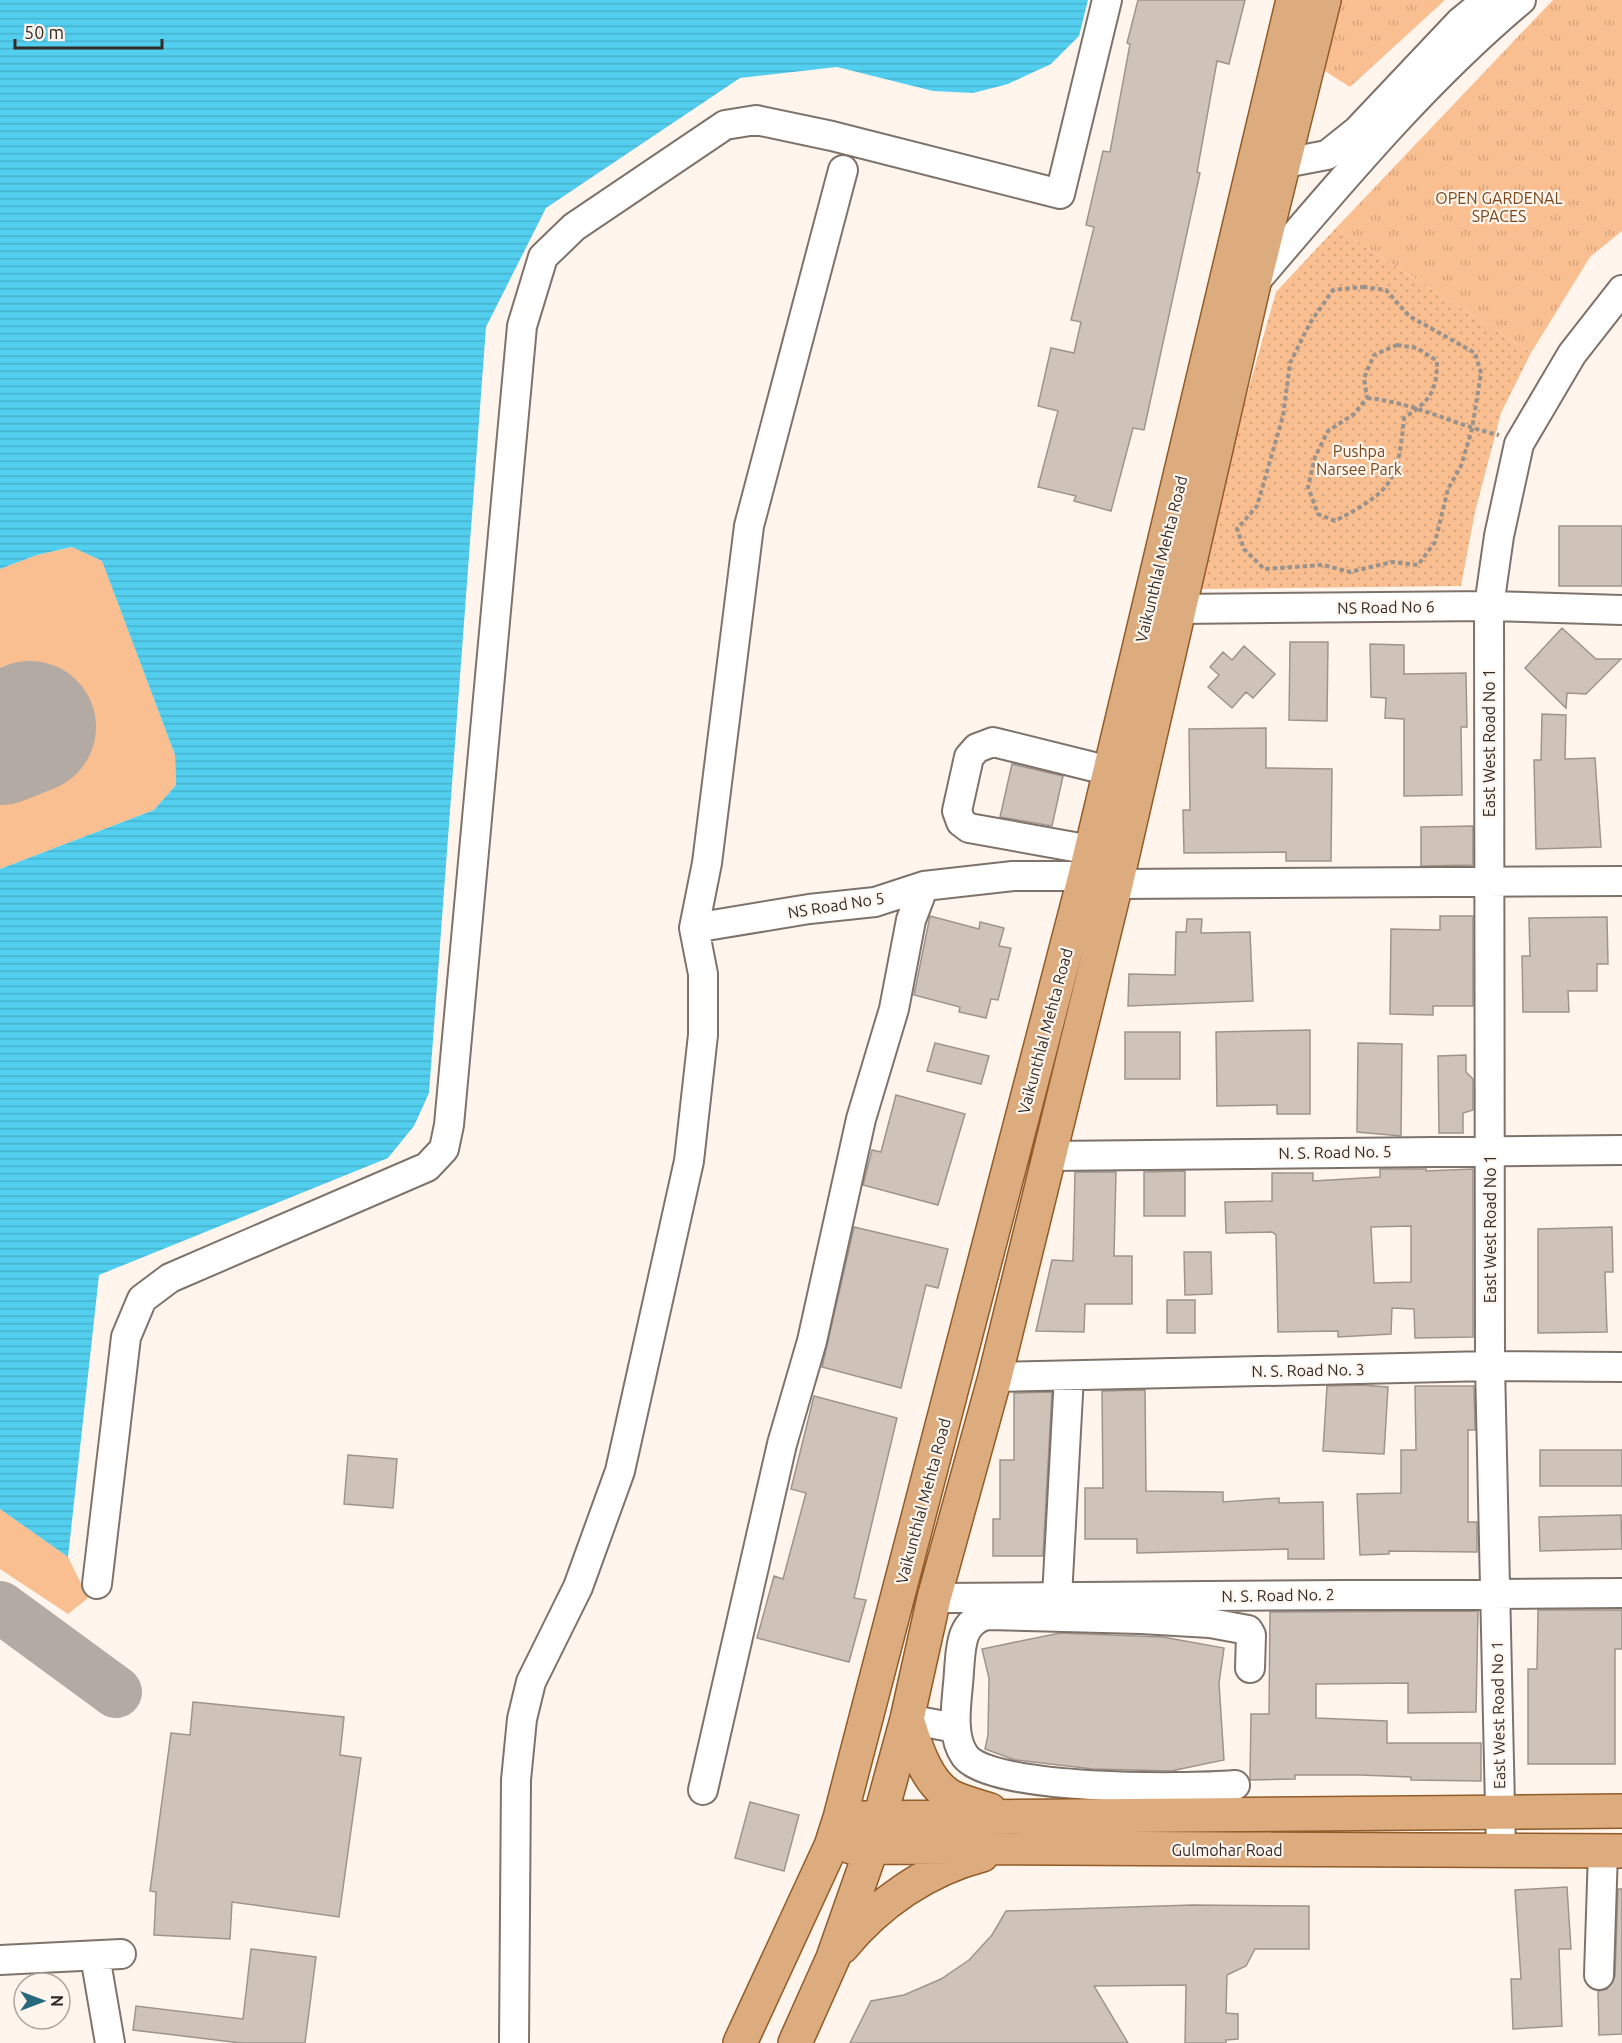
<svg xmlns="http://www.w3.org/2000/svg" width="1622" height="2043" viewBox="0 0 1622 2043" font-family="Ubuntu,sans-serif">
<defs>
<pattern id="park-tufts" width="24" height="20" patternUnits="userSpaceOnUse" patternTransform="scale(1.5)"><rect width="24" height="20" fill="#fabf91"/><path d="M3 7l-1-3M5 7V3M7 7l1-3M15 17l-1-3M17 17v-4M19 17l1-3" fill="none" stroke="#d7a47d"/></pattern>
<pattern id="garden-dots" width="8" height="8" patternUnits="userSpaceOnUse" patternTransform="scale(1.5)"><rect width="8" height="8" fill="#fabf91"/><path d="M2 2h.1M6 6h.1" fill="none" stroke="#d7a47d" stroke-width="1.8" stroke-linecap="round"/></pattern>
<pattern id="water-rules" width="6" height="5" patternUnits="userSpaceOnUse" patternTransform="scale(1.5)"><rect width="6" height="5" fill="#52ceef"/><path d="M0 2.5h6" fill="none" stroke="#48b1cd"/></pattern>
</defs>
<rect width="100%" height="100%" fill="#fff5ed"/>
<!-- grass -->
<path fill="#fabf91" d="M73,547L102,561L175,755L176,785L154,810L0,869V765L51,744L28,685L0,697V569L37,555Z
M0,1509L68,1557L88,1598L68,1614L0,1569Z"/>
<!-- park -->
<path fill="url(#park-tufts)" d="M1337,0H1445L1350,87L1320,68Z
M1553,0H1622V231L1590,257L1531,353L1336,228Z"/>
<!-- garden -->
<path fill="url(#garden-dots)" d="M1336,228L1531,353L1501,413L1475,512L1461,586L1201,589L1208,532L1276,292Z"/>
<!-- water -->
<path fill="url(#water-rules)" d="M0,0H1088L1079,36L1051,64L1008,84L973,93L933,91L837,67L740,78L546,208L486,327L429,1093L414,1126L388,1158L99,1275L68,1557L0,1509V869L154,810L176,785L175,755L102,561L72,547L37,555L0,569Z"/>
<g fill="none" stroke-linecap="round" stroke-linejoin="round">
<!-- taxiway -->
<path stroke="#b2aaa3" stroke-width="52" d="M0,1607L116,1692"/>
<!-- runway -->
<path stroke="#b2aaa3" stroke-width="132" d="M0,739L30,727"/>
</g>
<!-- building -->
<path fill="#cfc3b9" stroke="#9f948b" stroke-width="1.5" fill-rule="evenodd" d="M1138,0H1245L1229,64L1217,61L1197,172L1200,173L1144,430L1133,428L1111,511L1074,501L1076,496L1038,487L1058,411L1038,406L1051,348L1074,353L1081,322L1071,320L1094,227L1086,225L1103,151L1110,152L1130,44L1127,43Z
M1559,526H1622V586H1559Z
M1562,628L1596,659H1621L1586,694L1567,693L1566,708L1525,668Z
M1290,642H1328L1327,721L1289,720Z
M1370,644L1404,645V674L1466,673L1467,727H1461L1462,795L1404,796V719L1385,718L1386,698L1371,697Z
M1244,646L1275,674L1253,698L1246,692L1232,708L1208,687L1219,675L1210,667L1223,652L1232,660Z
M1542,714L1566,715L1565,759L1595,758L1601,847L1536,849L1534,760H1541Z
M1266,728V768L1332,769L1331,861H1286V852L1184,853L1183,810H1190L1189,729Z
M1012,764L1063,776L1052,826L1000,817Z
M1473,826V865L1421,866V827Z
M930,916L979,929L980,922L1004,928L999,946L1011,948L998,1000L991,999L986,1018L959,1012L960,1007L914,995Z
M1440,916H1473V1006H1433V1015L1390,1014L1391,929L1440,930Z
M1607,917L1608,964H1597V991H1568L1569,1012H1523L1522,956H1530L1529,918Z
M1187,919H1202L1201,933L1250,932L1253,1001L1128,1006L1129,974L1175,975L1176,932H1186Z
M1310,1030V1114H1277V1105L1217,1106L1216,1032Z
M1125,1032H1180V1079H1125Z
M935,1043L989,1056L981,1084L927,1071Z
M1358,1043L1402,1044L1401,1136L1357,1132Z
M1466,1055V1072L1473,1079V1110L1463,1113V1133H1439L1438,1056Z
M896,1095L965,1114L938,1205L863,1185L872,1150L881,1152Z
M1380,1169H1426V1171L1473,1169V1337L1415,1338L1414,1309L1392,1308L1391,1334L1338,1337V1331L1278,1332L1276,1235L1272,1232L1226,1233L1225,1202L1272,1201V1173H1313V1181L1380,1177ZM1411,1226V1282L1374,1283L1371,1227Z
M1185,1171V1216H1144V1172Z
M1075,1172H1116L1114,1256H1132V1304H1085L1084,1332L1036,1331L1052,1260L1073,1261Z
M854,1227L948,1249L938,1288L926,1285L901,1388L822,1367Z
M1612,1227L1613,1272H1605L1607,1332L1538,1333V1229Z
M1184,1252H1211L1212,1294L1185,1295Z
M1167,1300H1195V1333H1167Z
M1361,1385L1388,1387L1384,1454L1323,1451L1327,1386Z
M1415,1386H1474L1475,1430H1468V1522H1477V1552L1389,1551V1554L1360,1555L1357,1494L1401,1493V1450H1416Z
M1145,1390L1146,1491L1223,1492V1502L1279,1498V1503L1323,1502L1324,1559H1288V1549L1137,1553V1539H1085V1488H1103L1102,1391Z
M1052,1392L1043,1556H993V1519H1000V1460H1014V1393Z
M814,1396L897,1418L854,1598L866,1600L849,1662L757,1638L774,1576L783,1579L806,1493L791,1489Z
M1540,1450H1622V1486H1540Z
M348,1455L397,1459L393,1508L344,1504Z
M1621,1515L1622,1549L1540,1551L1539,1517Z
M1538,1610H1622V1649H1615V1764H1528V1669H1537Z
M1478,1611L1476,1712L1408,1713V1683L1316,1684V1718L1387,1721V1743H1481V1781L1411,1780V1777L1360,1775H1295V1779L1250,1780L1251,1714H1269L1270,1612Z
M1060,1633L1163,1637L1224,1648L1219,1683L1224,1760L1171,1771L1093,1769L1015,1760L985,1749L988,1735L989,1678L982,1649Z
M193,1702L344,1717L340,1755L361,1758L339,1917L232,1902L230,1939L154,1935L156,1892L150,1891L171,1733L190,1735Z
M750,1802L799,1815L784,1871L735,1858Z
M1567,1887L1571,1949H1559L1562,2026L1513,2029L1511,1979H1521L1515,1890Z
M1618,1889H1622V2034L1599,2035L1598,1991L1607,1989L1615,1976Z
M1192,1905L1309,1906V1949H1255L1246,1966L1227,1975L1226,2013L1238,2014V2039L1226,2040V2043H1185L1186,1985L1094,1986L1128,2043H850L871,2001L904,1995L941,1979L969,1960L992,1935L1006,1911Z
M251,1949L316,1957L305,2043H241L133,2030L136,2006L243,2019Z"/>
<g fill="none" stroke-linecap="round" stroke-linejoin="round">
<defs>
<path id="minor" d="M1285,163L1327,155L1357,131L1460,22L1487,0
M1254,283C1338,185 1422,83 1521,0
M1157,604L1178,609L1489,606L1622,610
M1091,850L969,828L961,822L957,811L969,757L977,748L993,742L1110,771
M694,928L809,909L875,902L924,886L1013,876H1085L1116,884L1622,881
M1049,1156L1622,1150
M995,1377L1490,1366L1622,1367
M97,1584L126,1337L142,1299L170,1278L427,1167L444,1149L449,1125L522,326L543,257L574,227L725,125L756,120L832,136L1060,194L1107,0
M1057,1597L1069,1376
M934,1598L1622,1593
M907,1719L956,1728
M1235,1785C1188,1789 991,1791 965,1756C949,1734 958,1696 959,1671C961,1647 960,1622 987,1615L1141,1619L1210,1623L1248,1630L1251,1635L1250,1668
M703,1790L782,1444L812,1341L861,1119L894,1009L911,920L924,886
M1501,1851L1490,1366L1489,606L1499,536L1519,444L1572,354L1622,290
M95,1956L110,2043
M0,1960L121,1954
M1599,1975L1603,1851
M514,2043L516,1780L522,1719L531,1682L578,1587L620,1471L689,1161L703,1035V974L694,928L707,863L749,526L843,170"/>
<path id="major" d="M907,1719C915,1745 927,1786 954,1798C965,1803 978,1806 990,1810
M860,1818L1622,1811
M851,1847L1622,1851
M842,1947C877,1904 927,1869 982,1855
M740,2043L831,1846L840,1818L1085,876L1293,0
M795,2043L833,1958L872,1847L907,1719L934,1598L995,1377L1116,884L1254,283L1324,0"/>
</defs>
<!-- minor casing -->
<use href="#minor" stroke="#7e736b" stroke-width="32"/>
<!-- major casing -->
<use href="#major" stroke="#925b28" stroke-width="36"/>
<!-- path -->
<path stroke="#9a928c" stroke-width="4" stroke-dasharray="4.5 3" stroke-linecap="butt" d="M1363,287L1386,290L1409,316L1475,353L1481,373L1472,429L1461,466L1448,489L1435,542L1418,565L1392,562L1350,572L1323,565L1264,569L1244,549L1237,529L1257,506L1283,416L1290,363L1310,323L1333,290Z
M1397,345L1417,348L1437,361C1437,393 1429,401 1404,418C1398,482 1392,491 1335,521L1318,514L1308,487L1315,457L1328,431L1354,414L1367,398L1364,378L1374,355Z
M1367,398C1413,402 1454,425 1499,435"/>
<!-- minor -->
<use href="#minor" stroke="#fff" stroke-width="28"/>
<!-- major -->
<use href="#major" stroke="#ddac7e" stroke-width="33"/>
</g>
<g text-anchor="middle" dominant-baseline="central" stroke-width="4.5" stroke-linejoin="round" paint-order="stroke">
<!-- park labels -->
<g font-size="16" fill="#79481c" stroke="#fff5ed">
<text x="1499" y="198">OPEN GARDENAL<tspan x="1499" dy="18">SPACES</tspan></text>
<text x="1359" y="451">Pushpa<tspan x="1359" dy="18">Narsee Park</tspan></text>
</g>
<!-- street labels -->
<g font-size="16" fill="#312c28" stroke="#fff5ed">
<text transform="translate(1161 559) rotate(-76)">Vaikunthlal Mehta Road</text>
<text transform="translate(1386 607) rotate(-1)">NS Road No 6</text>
<text transform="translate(1489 743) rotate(-90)">East West Road No 1</text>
<text transform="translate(836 905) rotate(-9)">NS Road No 5</text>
<text transform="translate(1045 1031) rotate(-75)">Vaikunthlal Mehta Road</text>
<text transform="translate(1335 1152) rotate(-1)">N. S. Road No. 5</text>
<text transform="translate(1490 1229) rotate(-90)">East West Road No 1</text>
<text transform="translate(1308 1370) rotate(-1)">N. S. Road No. 3</text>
<text transform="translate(923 1501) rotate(-75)">Vaikunthlal Mehta Road</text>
<text transform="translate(1278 1595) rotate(-1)">N. S. Road No. 2</text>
<text transform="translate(1498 1715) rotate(-91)">East West Road No 1</text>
<text x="1227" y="1850">Gulmohar Road</text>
</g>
</g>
<!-- north arrow -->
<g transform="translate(42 2001) rotate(90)"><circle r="28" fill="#fff5ed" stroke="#ada59e" stroke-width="1.5"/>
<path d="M0-4.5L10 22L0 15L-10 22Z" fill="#25697a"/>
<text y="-9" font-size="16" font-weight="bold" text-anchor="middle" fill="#312c28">N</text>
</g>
<!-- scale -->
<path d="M15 39v9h147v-9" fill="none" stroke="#312c28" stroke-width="3"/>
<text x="24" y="39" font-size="18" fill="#312c28" stroke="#fff5ed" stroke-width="4.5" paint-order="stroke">50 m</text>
</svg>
